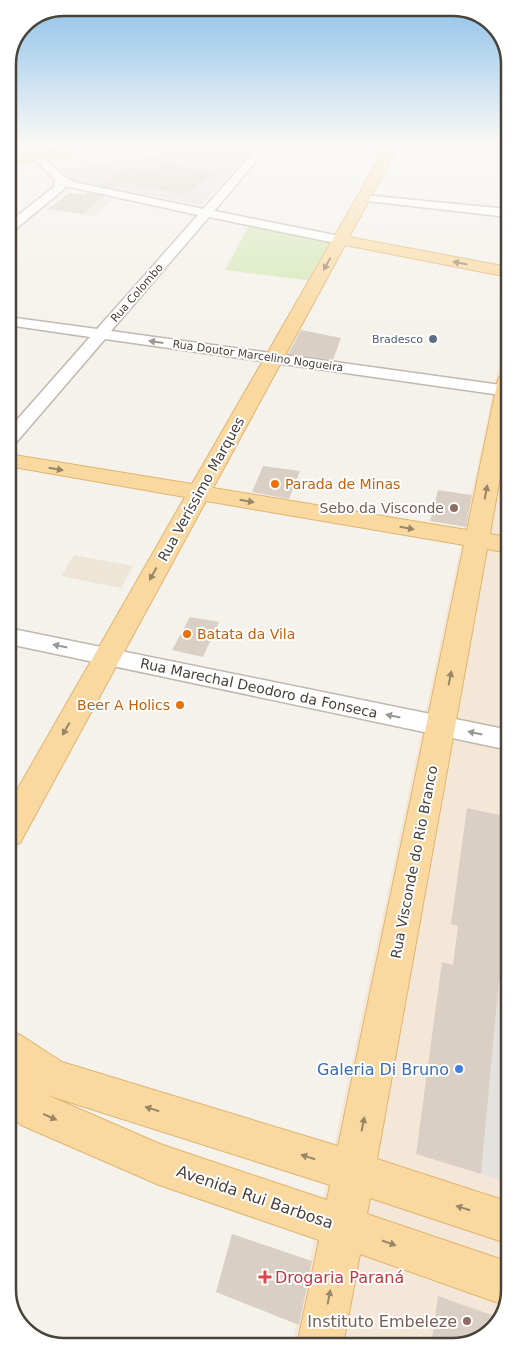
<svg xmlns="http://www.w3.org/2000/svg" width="517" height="1354" viewBox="0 0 517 1354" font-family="'DejaVu Sans',sans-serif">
<rect width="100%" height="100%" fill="#f5f1eb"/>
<!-- residential -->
<path fill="#e8e3da" d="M69,193L114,199L94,216L48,209Z"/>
<!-- commercial -->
<path fill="#f5e7d8" d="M508,321L509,1290L498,1324L467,1344L292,1345Z"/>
<!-- industrial -->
<path fill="#e5e0dc" d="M221,145H256L201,205L74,181L63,169Z"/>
<!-- education -->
<path fill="#ede5d6" d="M74,555L133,566L121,588L61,576Z"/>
<!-- green -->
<path fill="#d5e7b6" d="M250,223L335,240L313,281L225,270Z"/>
<!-- parking -->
<path fill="#e4e2df" d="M499,981L509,983V1183L481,1174Z"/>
<!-- building -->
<path fill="#d9cfc4" d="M167,164L216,173L183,195L117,181L119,184L114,188L100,185L131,167L154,172Z
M69,193L84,195L87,193L104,196L83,214L48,209Z
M301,330L341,338L333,360L288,354Z
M263,466L300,471L289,499L252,492Z
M438,490L472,495L466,527L430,521Z
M190,617L219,622L203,657L172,650Z
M467,808L509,817V883L504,935L509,936V983L499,981L481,1174L416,1154L442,962L453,965L458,926L451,924Z
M232,1234L312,1261L299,1325L216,1292Z
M438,1296L500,1318L498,1324L467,1344L431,1345Z"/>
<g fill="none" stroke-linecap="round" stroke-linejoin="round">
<defs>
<path id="minor" d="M20,145H31L66,178L74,182L203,209L260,145H270L214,211L340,236L346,240L340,244L209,217L111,331L508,386V396L105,339L14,445L8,446V430L90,337L8,325V317L97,329L198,215L65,186L63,190L12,232L8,233V223L54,187L55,180Z
M471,145H508V151L476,148Z
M363,195L508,209V217L359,200L357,198Z
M8,628L509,730V750L9,644Z"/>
<path id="major" d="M82,145H112L106,149L8,164V156Z
M387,145H399L349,237L508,267V277L345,245L213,488L467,530L498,379L501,375L508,373V431L490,534L508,537V553L487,549L377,1159L509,1202V1244L370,1198L367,1214L509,1262V1290L504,1305L360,1254L343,1345H297L319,1240L159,1185L21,1125L9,1116V1030L22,1036L62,1062L338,1146L464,545L206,501L20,843L9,847V804L185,497L8,466V454L192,484ZM47,1095L330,1185L327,1200L160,1144Z"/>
</defs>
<!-- minor casing -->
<use href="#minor" stroke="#c0b8ae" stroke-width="3"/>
<!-- major casing -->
<use href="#major" stroke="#dfb56f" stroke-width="2"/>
<!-- minor -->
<use href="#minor" fill="#fff" fill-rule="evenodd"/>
<!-- major -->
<use href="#major" fill="#fad9a0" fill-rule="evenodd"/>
</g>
<!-- one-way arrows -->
<defs><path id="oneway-solid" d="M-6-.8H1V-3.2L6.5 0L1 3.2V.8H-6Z" transform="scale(1.25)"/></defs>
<g fill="#998667">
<use href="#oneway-solid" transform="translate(460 263) rotate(-169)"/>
<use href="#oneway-solid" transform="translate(327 264) rotate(119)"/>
<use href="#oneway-solid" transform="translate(56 469) rotate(10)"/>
<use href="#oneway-solid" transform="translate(486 492) rotate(-79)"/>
<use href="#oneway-solid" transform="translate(247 501) rotate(10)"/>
<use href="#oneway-solid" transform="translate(407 528) rotate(10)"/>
<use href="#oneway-solid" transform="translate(153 574) rotate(119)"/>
<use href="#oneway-solid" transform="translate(450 678) rotate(-79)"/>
<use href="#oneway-solid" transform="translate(66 729) rotate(119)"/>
<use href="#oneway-solid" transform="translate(152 1109) rotate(-163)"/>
<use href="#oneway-solid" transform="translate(50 1117) rotate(24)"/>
<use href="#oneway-solid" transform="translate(363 1124) rotate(-79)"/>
<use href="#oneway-solid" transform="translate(308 1157) rotate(-163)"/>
<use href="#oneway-solid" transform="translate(463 1208) rotate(-162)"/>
<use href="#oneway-solid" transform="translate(389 1243) rotate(19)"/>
<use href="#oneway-solid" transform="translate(329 1297) rotate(-79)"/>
</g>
<g fill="#9b9792">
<use href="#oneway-solid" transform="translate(156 342) rotate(-172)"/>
<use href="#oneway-solid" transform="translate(60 646) rotate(-168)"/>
<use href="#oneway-solid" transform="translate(393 716) rotate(-168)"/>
<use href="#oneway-solid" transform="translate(475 733) rotate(-168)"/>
</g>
<!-- sky -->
<linearGradient id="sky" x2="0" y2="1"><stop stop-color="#8fc2ea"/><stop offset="0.43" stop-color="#faf9f6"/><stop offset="1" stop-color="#faf9f6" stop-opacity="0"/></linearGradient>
<rect width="517" height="334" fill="url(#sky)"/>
<!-- markers -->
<circle fill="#5c6f8a" stroke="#fff" stroke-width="2" cx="433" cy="339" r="5"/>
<g fill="#e8710a" stroke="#fff" stroke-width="2">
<circle cx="275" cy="484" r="5"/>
<circle cx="187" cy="634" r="5"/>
<circle cx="180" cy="705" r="5"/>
</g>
<g fill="#8d6e63" stroke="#fff" stroke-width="2">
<circle cx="454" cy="508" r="5"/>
<circle cx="467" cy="1321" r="5"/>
</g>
<circle fill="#3f7fe0" stroke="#fff" stroke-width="2" cx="459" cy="1069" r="5"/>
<path fill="#e0444e" stroke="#fff" stroke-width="2" d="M262.5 1269.5h5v5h5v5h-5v5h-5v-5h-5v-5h5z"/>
<g text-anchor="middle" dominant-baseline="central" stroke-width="4" stroke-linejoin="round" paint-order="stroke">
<!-- far-street labels -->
<g font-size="11" fill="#494239" stroke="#fff">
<text transform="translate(137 293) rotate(-49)">Rua Colombo</text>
<text transform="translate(258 356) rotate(8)">Rua Doutor Marcelino Nogueira</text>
</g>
<!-- far-service labels -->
<g font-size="11" fill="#4e5e75" stroke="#fff" text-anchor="end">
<text x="423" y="339">Bradesco</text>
</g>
<!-- food labels -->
<g font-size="14" fill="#c56008" stroke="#fff" text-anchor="start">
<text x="285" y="484">Parada de Minas</text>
<text x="197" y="634">Batata da Vila</text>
<text x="170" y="705" text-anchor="end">Beer A Holics</text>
</g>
<!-- street labels -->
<g font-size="14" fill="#494239" stroke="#fff">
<text transform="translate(201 489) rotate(-61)">Rua Veríssimo Marques</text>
<text transform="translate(259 688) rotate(12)">Rua Marechal Deodoro da Fonseca</text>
<text transform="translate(414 862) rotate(-79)">Rua Visconde do Rio Branco</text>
</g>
<!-- education labels -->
<g font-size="14" fill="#785e54" stroke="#fff" text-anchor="end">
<text x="444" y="508">Sebo da Visconde</text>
</g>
<!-- near-shop labels -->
<g font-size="16" fill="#366cbe" stroke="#fff" text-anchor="end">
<text x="449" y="1069">Galeria Di Bruno</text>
</g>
<!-- near-street labels -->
<g font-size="16" fill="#494239" stroke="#fff">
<text transform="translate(255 1197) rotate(19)">Avenida Rui Barbosa</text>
</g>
<!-- near-health labels -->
<g font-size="16" fill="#be3a42" stroke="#fff" text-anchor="start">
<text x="275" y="1277">Drogaria Paraná</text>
</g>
<!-- near-education labels -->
<g font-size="16" fill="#785e54" stroke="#fff" text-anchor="end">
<text x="457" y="1321">Instituto Embeleze</text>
</g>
</g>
<!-- crop -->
<path d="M0 0H517V1354H0ZM64 16H453A48 48 0 0 1 501 64V1290A48 48 0 0 1 453 1338H64A48 48 0 0 1 16 1290V64A48 48 0 0 1 64 16Z" fill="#fff" fill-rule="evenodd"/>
<path fill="none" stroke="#494239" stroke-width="2.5" d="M64 16H453A48 48 0 0 1 501 64V1290A48 48 0 0 1 453 1338H64A48 48 0 0 1 16 1290V64A48 48 0 0 1 64 16Z"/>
</svg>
